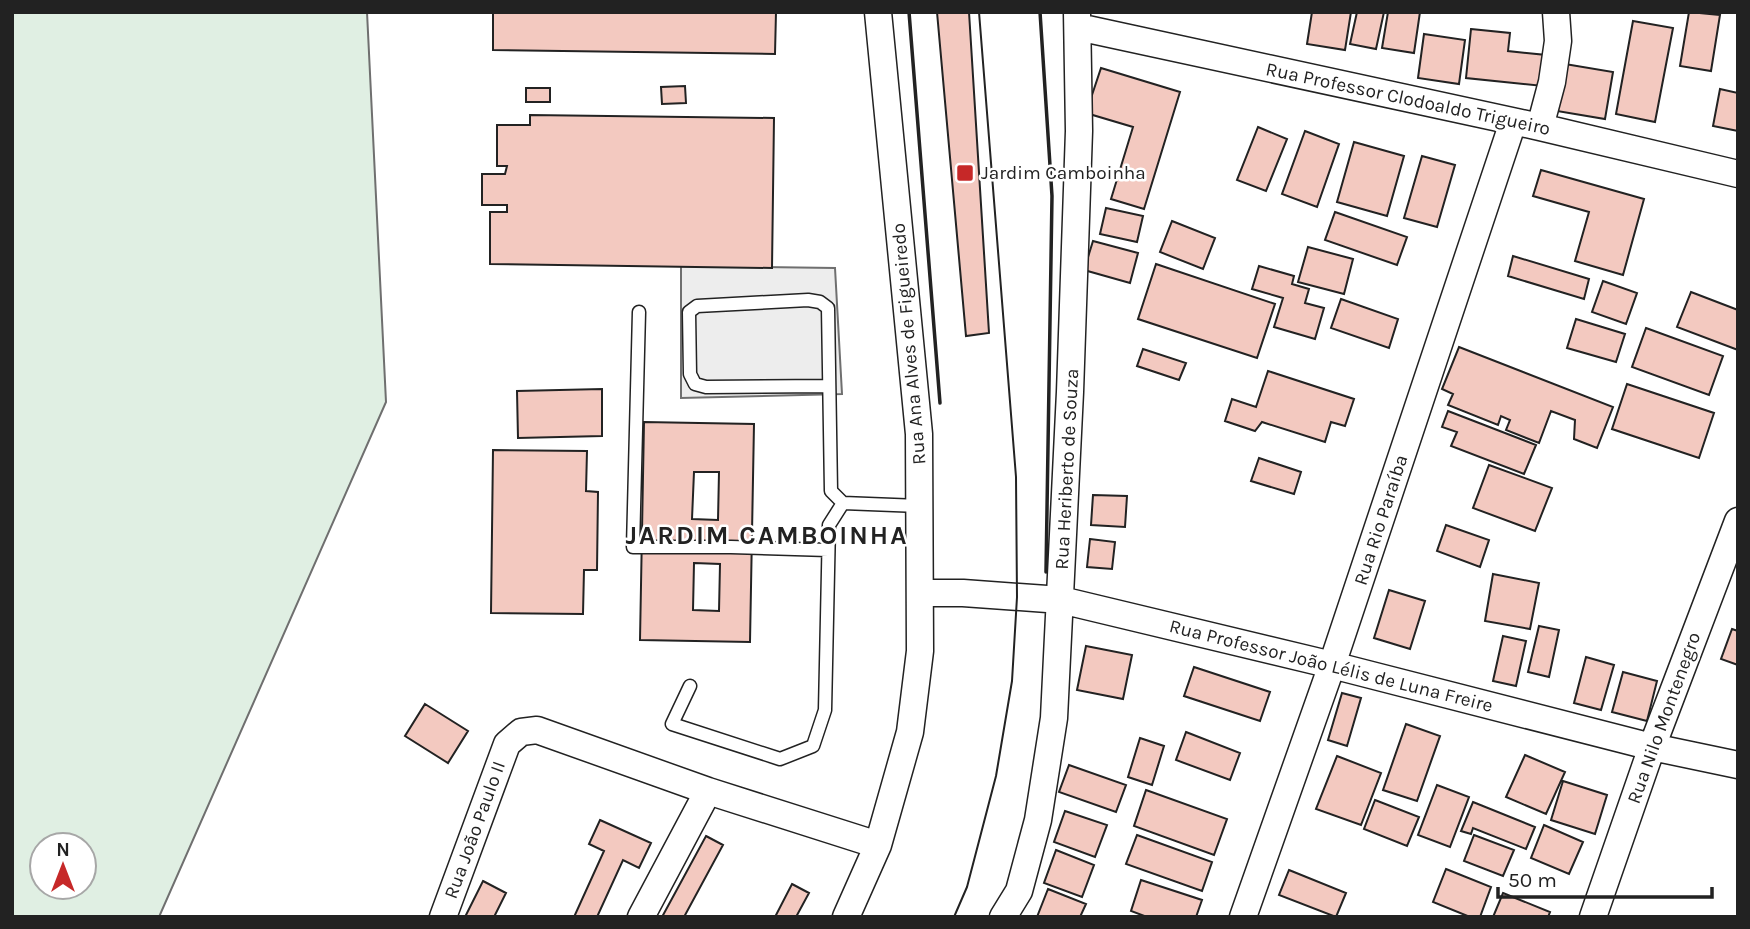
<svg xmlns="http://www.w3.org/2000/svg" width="1750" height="929" viewBox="0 0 1750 929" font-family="Karla,sans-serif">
<rect width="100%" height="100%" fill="#fff"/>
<!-- green -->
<path fill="#e0efe3" stroke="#6f6f6f" stroke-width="2" fill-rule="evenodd" d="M12,12H367L386,402L159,917H12ZM42,845H84V887H42Z"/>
<!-- parking -->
<path fill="#ededed" stroke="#6f6f6f" stroke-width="2" d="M681,266L835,268L842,394L681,398Z"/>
<!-- building -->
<path fill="#f3c9c0" stroke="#222" stroke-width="2" fill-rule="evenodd" d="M493,12H776L775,54L493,50Z
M937,12H969L989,333L966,336Z
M1312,12H1351L1345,50L1307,44Z
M1357,12H1384L1376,49L1350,44Z
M1388,12H1420L1414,53L1382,48Z
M1689,12L1720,15L1711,71L1680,66Z
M1633,21L1673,28L1655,122L1616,114Z
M1471,29L1510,33L1508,51L1546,55L1543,86L1466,78Z
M1424,34L1465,40L1459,84L1418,78Z
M1559,63L1613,72L1605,119L1551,110Z
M1101,68L1180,92L1144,209L1111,199L1133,127L1086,113Z
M685,86L686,103L662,104L661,87Z
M526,88H550V102H526Z
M1720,89L1738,93V131L1713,126Z
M530,115L774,118L772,268L490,264V212H507V205H482V174H505L507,166H497V125H530Z
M1258,127L1287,139L1266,191L1237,180Z
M1305,131L1339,144L1317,207L1282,194Z
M1354,142L1404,156L1387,216L1337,202Z
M1422,156L1455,165L1437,227L1404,218Z
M1541,170L1644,199L1623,275L1575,261L1589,212L1533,196Z
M1106,208L1143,216L1137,242L1100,234Z
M1335,212L1407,237L1397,265L1325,240Z
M1172,221L1215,238L1203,269L1160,252Z
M1093,241L1138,253L1130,283L1084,270Z
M1308,247L1353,259L1344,294L1298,282Z
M1513,256L1589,279L1584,299L1508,276Z
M1156,264L1275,304L1257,358L1138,319Z
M1259,266L1294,276L1292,284L1309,289L1305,303L1324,308L1315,339L1274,327L1283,298L1252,289Z
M1603,281L1637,293L1626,324L1592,312Z
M1691,292L1738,310V350L1677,327Z
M1341,299L1398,319L1389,348L1331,328Z
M1576,319L1625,334L1616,362L1567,348Z
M1646,328L1723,356L1709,395L1632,367Z
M1459,347L1613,407L1597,448L1574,439L1575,420L1551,411L1539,443L1506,430L1510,420L1501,416L1498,425L1448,405L1453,394L1442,389Z
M1143,349L1186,363L1179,380L1137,366Z
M1268,371L1354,399L1345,426L1331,422L1325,442L1262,422L1255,431L1225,421L1232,399L1256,407Z
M1627,384L1714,413L1699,458L1612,429Z
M602,389V436L518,438L517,391Z
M1448,411L1536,445L1524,474L1451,446L1457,432L1442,427Z
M644,422L754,424L750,642L640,640ZM694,472H719L718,520L692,519ZM694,563L720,564L719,611L693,610Z
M493,450L587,451L586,491L598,492L597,570H584L583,614L491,613Z
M1259,458L1301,472L1294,494L1251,481Z
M1489,465L1552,488L1535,531L1473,508Z
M1093,495L1127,496L1125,527L1091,525Z
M1446,525L1489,540L1480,567L1437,551Z
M1090,539L1115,542L1112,569L1087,567Z
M1493,574L1539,583L1530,629L1485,621Z
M1389,590L1425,601L1410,649L1374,638Z
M1539,626L1559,630L1549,677L1528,672Z
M1732,629L1738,631V665L1721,659Z
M1503,636L1526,641L1516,686L1493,681Z
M1086,646L1132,655L1123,699L1077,690Z
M1586,657L1614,665L1601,710L1574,703Z
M1194,667L1270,692L1260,721L1184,696Z
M1623,672L1657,681L1647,721L1612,712Z
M1342,693L1361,698L1347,746L1328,740Z
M425,704L468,731L448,763L405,736Z
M1406,724L1440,736L1417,801L1383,790Z
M1186,732L1240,753L1230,780L1176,760Z
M1140,738L1164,746L1152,785L1128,777Z
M1525,755L1565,772L1546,814L1506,797Z
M1337,756L1381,773L1361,825L1316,809Z
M1069,765L1126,785L1116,812L1059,792Z
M1563,781L1607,795L1595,834L1551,820Z
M1437,785L1469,797L1450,847L1418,835Z
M1146,790L1227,819L1214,855L1134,826Z
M1375,800L1419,817L1407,846L1364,829Z
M1473,802L1535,827L1526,849L1473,828L1471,834L1461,831Z
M1065,811L1107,825L1095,857L1054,842Z
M600,820L651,843L639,868L623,860L597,917H574L604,851L589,844Z
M1544,825L1583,842L1569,874L1531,858Z
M1137,835L1212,862L1202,891L1126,864Z
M1474,835L1514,850L1503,876L1464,861Z
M706,836L723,845L684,917H662Z
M1056,850L1094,865L1082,897L1044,883Z
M1446,869L1491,887L1480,917H1470L1433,902Z
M1289,870L1346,893L1336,917L1279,895Z
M1141,880L1202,900L1196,917H1147L1131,911Z
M483,881L506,893L494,917H465Z
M792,884L809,893L796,917H775Z
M1048,889L1086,904L1080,917H1037Z
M1503,893L1550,912L1548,917H1493Z"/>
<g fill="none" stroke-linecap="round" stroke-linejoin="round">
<defs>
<path id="lane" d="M639,312L633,547H731L828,550
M829,386L706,387L695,384L690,374L689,312L697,306L808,300L820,302L828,308L831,491L843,503L919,506
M690,686L672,724L780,759L813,746L825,710L829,525L843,503"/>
<path id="street" d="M1078,27L1540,127L1738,174
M1540,127L1552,82L1558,41L1556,12
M921,593H963L1061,600L1332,665L1652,747L1738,765
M443,917L507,744L521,732L537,730L708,791L878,845
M641,917L708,791
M846,917L878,845L910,732L920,651L919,434L878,12
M1003,917L1019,891L1038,820L1054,718L1070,392L1079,131L1077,12
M1243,917L1332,665L1513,122
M1593,917L1652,747L1738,521"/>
</defs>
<!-- lane casing -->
<use href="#lane" stroke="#222" stroke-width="15"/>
<!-- street casing -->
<use href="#street" stroke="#222" stroke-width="29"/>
<!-- lane -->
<use href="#lane" stroke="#fff" stroke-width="12"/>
<!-- street -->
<use href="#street" stroke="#fff" stroke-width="26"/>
<!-- tram -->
<path stroke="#222" stroke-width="2" d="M954,917L967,887L996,776L1012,681L1017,597L1016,477L979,12"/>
<!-- wall -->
<path stroke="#222" stroke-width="3.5" d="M909,12L940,403
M1040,12L1052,196L1046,572"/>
</g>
<!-- markers -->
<rect fill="#c62828" stroke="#fff" stroke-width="2.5" x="956" y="164" width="18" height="18" rx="3.5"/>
<g text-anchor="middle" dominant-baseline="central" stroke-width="5" stroke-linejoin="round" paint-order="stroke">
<!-- street labels -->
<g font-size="19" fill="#222" stroke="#fff">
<text transform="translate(1408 99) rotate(12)">Rua Professor Clodoaldo Trigueiro</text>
<text transform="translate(909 344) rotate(-95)">Rua Ana Alves de Figueiredo</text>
<text transform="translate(1067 469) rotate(-87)">Rua Heriberto de Souza</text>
<text transform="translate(1381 520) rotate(-72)">Rua Rio Paraíba</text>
<text transform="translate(1331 666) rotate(14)">Rua Professor João Lélis de Luna Freire</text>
<text transform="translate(1664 718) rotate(-70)">Rua Nilo Montenegro</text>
<text transform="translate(475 830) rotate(-70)">Rua João Paulo II</text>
</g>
<!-- poi labels -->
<g font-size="19" fill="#222" stroke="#fff" text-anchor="start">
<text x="981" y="173">Jardim Camboinha</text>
</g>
<!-- district labels -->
<g font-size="26" font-weight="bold" letter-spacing="2" fill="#222" stroke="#fff">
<text x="767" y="535">JARDIM CAMBOINHA</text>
</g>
</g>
<!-- border -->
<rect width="1750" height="929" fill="none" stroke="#222222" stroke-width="28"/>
<!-- north arrow -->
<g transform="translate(63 866)"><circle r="33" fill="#ffffff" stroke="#a7a7a7" stroke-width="2"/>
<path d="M0-5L12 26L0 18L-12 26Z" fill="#c62828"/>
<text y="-10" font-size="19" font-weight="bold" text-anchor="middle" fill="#222222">N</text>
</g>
<!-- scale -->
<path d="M1498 887v10h214v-10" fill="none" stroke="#222222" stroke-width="3.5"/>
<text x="1508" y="887" font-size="21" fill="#222222" stroke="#ffffff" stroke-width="5" paint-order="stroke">50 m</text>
</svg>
